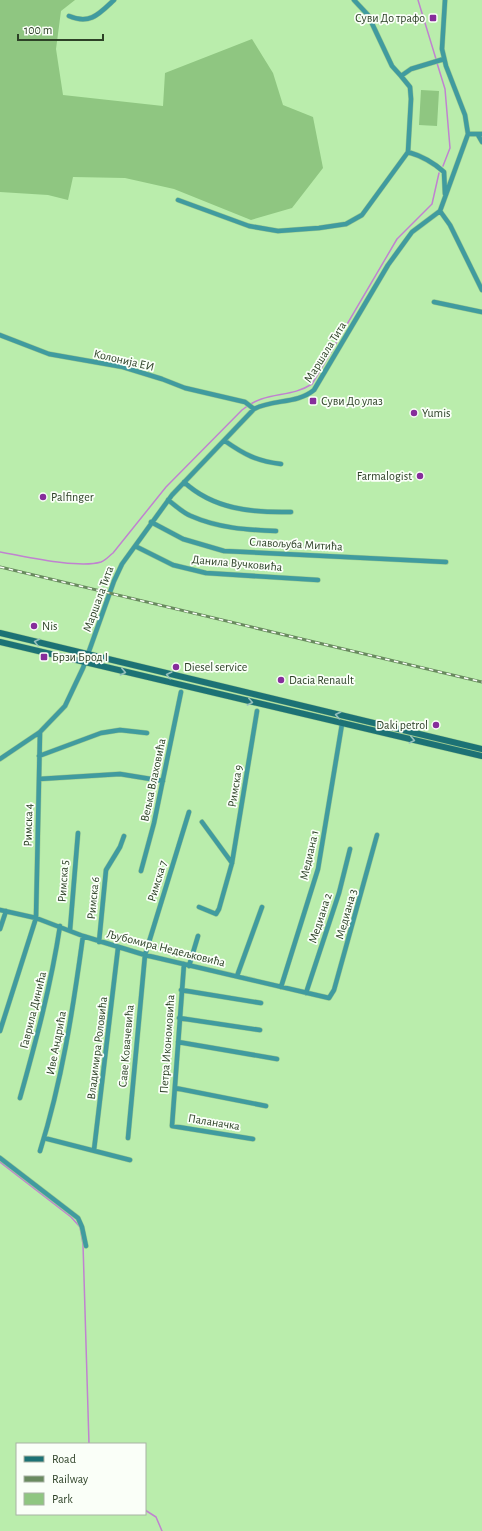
<svg xmlns="http://www.w3.org/2000/svg" width="482" height="1531" viewBox="0 0 482 1531" font-family="'Alegreya Sans',sans-serif">
<rect width="100%" height="100%" fill="#baedac"/>
<!-- green -->
<path fill="#8fc681" d="M0,0H75L61,11L56,49L63,95L163,106L165,73L252,39L273,73L283,105L313,117L323,168L292,208L251,220L174,189L125,178L73,177L68,200L48,195L0,192Z
M421,90L439,91L437,126L419,125Z"/>
<g fill="none" stroke-linecap="round" stroke-linejoin="round">
<!-- stream -->
<path stroke="#c082d0" stroke-width="1.5" d="M418,0L436,59
M437,63L445,89L450,148L443,166
M0,552C24,556 78,569 101,562C106,560 109,556 113,553L166,487L242,410C266,390 289,399 312,384L397,239L432,204L439,173
M0,1162L71,1217L80,1227L83,1244L89,1444
M145,1510L156,1517L162,1531"/>
<defs>
<path id="minor" d="M354,0L368,15L392,66L401,76
M69,16C90,25 99,14 114,0
M468,134H482
M478,135L482,142
M408,152C422,156 433,162 444,172L445,194
M178,200L249,226L278,231L319,228L346,224L362,215L408,152L411,99L410,87L401,76L411,69L444,59
M440,211L450,225L482,290
M434,302L482,312
M0,335L49,354L123,367L162,379L185,388L245,402L254,409
M225,441C245,455 257,461 281,464
M184,482C213,509 252,513 291,512
M168,500C175,505 183,513 191,516C218,528 247,530 276,531
M151,522L183,539L224,551L446,562
M135,546L173,565L206,573L318,580
M39,756L101,733L120,730L147,733
M0,759L40,732L65,706L83,668L114,581L122,564L172,495L254,409C273,399 297,404 314,390L388,265L412,232L440,211L468,134L465,115L446,66L442,49L445,0
M39,779L120,774L163,781
M202,822L232,863
M141,871L154,823L181,692
M199,907L216,914L219,909L232,863L257,711
M0,910L36,918L83,936L145,955L329,998L334,990L377,835
M0,929L6,911
M70,930L78,833
M99,942L106,870L120,847L124,836
M184,964L172,1126L253,1139
M189,966L198,936
M237,976L262,907
M281,987L318,869L342,724
M181,990L261,1003
M306,993L339,893L350,849
M179,1018L260,1030
M0,1031L36,918L40,732
M178,1042L277,1059
M175,1088L266,1106
M20,1098C36,1041 51,985 60,926
M44,1138L130,1160
M128,1138L145,955L189,812
M94,1150L118,948
M40,1151C62,1081 73,1009 83,936
M0,1158L78,1218L82,1227L86,1246"/>
<path id="secondary" d="M0,633L482,749
M0,642L482,756"/>
</defs>
<!-- minor casing -->
<use href="#minor" stroke="#9ecb91" stroke-width="5.5"/>
<!-- secondary casing -->
<use href="#secondary" stroke="#9ecb91" stroke-width="7"/>
<!-- minor -->
<use href="#minor" stroke="#409b9f" stroke-width="4.5"/>
<!-- secondary -->
<use href="#secondary" stroke="#1c7275" stroke-width="6"/>
<defs>
<path id="rail" d="M0,567L482,682"/>
</defs>
<!-- rail casing -->
<use href="#rail" stroke="#698a5f" stroke-width="3"/>
<!-- rail -->
<use href="#rail" stroke="#fafff8" stroke-width="1.5" stroke-dasharray="4.5" stroke-linecap="butt"/>
</g>
<!-- one-way arrows -->
<defs><path id="oneway-chevron" d="M-2-3.5L2.5 0L-2 3.5" fill="none" stroke-width="1.6" stroke-linecap="round" stroke-linejoin="round"/></defs>
<g stroke="#96c0bd">
<use href="#oneway-chevron" transform="translate(37 642) rotate(-166)"/>
<use href="#oneway-chevron" transform="translate(123 672) rotate(13)"/>
<use href="#oneway-chevron" transform="translate(169 675) rotate(-166)"/>
<use href="#oneway-chevron" transform="translate(250 702) rotate(13)"/>
<use href="#oneway-chevron" transform="translate(338 715) rotate(-167)"/>
<use href="#oneway-chevron" transform="translate(412 740) rotate(13)"/>
</g>
<!-- markers -->
<g fill="#862e9b" stroke="#fafff8" stroke-width="1.5">
<rect x="429" y="14" width="8" height="8" rx="2"/>
<rect x="309" y="397" width="8" height="8" rx="2"/>
<circle cx="414" cy="413" r="4"/>
<circle cx="420" cy="476" r="4"/>
<circle cx="43" cy="497" r="4"/>
<circle cx="34" cy="626" r="4"/>
<rect x="40" y="653" width="8" height="8" rx="2"/>
<circle cx="176" cy="667" r="4"/>
<circle cx="281" cy="680" r="4"/>
<circle cx="436" cy="725" r="4"/>
</g>
<g text-anchor="middle" dominant-baseline="central" stroke-width="3.5" stroke-linejoin="round" paint-order="stroke">
<!-- poi labels -->
<g font-size="12" fill="#2d4127" stroke="#fafff8" text-anchor="start">
<text x="425" y="18" text-anchor="end">Суви До трафо</text>
<text x="321" y="401">Суви До улаз</text>
<text x="422" y="413">Yumis</text>
<text x="412" y="476" text-anchor="end">Farmalogist</text>
<text x="51" y="497">Palfinger</text>
<text x="42" y="626">Nis</text>
<text x="52" y="657">Брзи Брод I</text>
<text x="184" y="667">Diesel service</text>
<text x="289" y="680">Dacia Renault</text>
<text x="428" y="725" text-anchor="end">Daki petrol</text>
</g>
<!-- street labels -->
<g font-size="12" fill="#2d4127" stroke="#fafff8">
<text transform="translate(325 352) rotate(-58)">Маршала Тита</text>
<text transform="translate(124 360) rotate(13)">Колонија ЕИ</text>
<text transform="translate(296 544) rotate(3)">Славољуба Митића</text>
<text transform="translate(237 563) rotate(5)">Данила Вучковића</text>
<text transform="translate(98 599) rotate(-70)">Маршала Тита</text>
<text transform="translate(153 780) rotate(-78)">Вељка Влаховића</text>
<text transform="translate(235 786) rotate(-81)">Римска 9</text>
<text transform="translate(28 825) rotate(-89)">Римска 4</text>
<text transform="translate(309 855) rotate(-77)">Медиана 1</text>
<text transform="translate(63 881) rotate(-86)">Римска 5</text>
<text transform="translate(157 881) rotate(-73)">Римска 7</text>
<text transform="translate(93 898) rotate(-84)">Римска 6</text>
<text transform="translate(346 914) rotate(-74)">Медиана 3</text>
<text transform="translate(320 918) rotate(-72)">Медиана 2</text>
<text transform="translate(166 948) rotate(14)">Љубомира Недељковића</text>
<text transform="translate(33 1010) rotate(-76)">Гаврила Динића</text>
<text transform="translate(56 1043) rotate(-79)">Иве Андрића</text>
<text transform="translate(167 1044) rotate(-86)">Петра Икономовића</text>
<text transform="translate(126 1046) rotate(-85)">Саве Ковачевића</text>
<text transform="translate(97 1048) rotate(-83)">Владимира Роловића</text>
<text transform="translate(214 1122) rotate(9)">Паланачка</text>
</g>
</g>
<!-- legend -->
<rect x="16" y="1443" width="130" height="72" fill="#fafff8" stroke="#a8b3a4"/>
<rect x="24" y="1456" width="20" height="6" fill="#1c7275" stroke="#a8b3a4"/>
<text x="52" y="1463" font-size="12" fill="#2d4127">Road</text>
<rect x="24" y="1476" width="20" height="6" fill="#698a5f" stroke="#a8b3a4"/>
<text x="52" y="1483" font-size="12" fill="#2d4127">Railway</text>
<rect x="24" y="1493" width="20" height="12" fill="#8fc681" stroke="#a8b3a4"/>
<text x="52" y="1503" font-size="12" fill="#2d4127">Park</text>
<!-- scale -->
<path d="M18 34v6h85v-6" fill="none" stroke="#2d4127" stroke-width="2"/>
<text x="24" y="34" font-size="12" fill="#2d4127" stroke="#fafff8" stroke-width="3" paint-order="stroke">100 m</text>
</svg>
